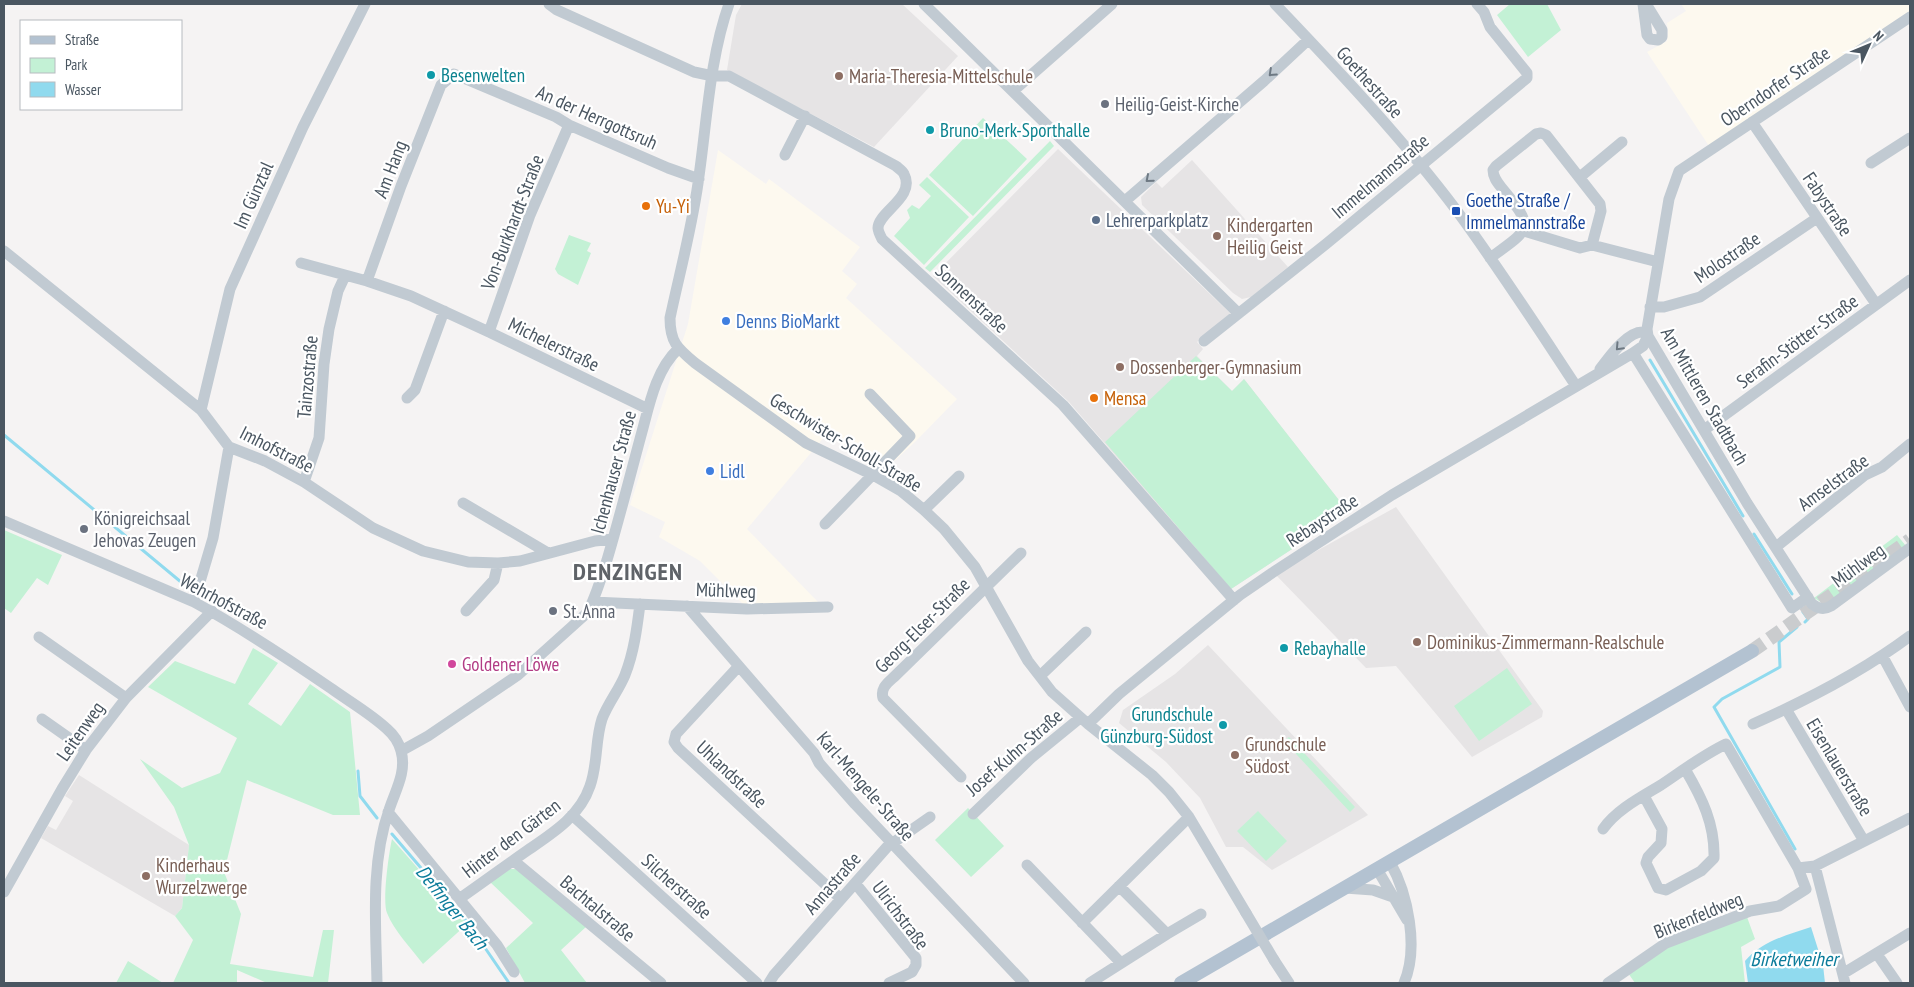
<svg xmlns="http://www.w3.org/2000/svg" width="1914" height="987" viewBox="0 0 1914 987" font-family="'PT Sans Narrow',sans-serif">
<rect width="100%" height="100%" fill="#f5f3f3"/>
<!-- commercial -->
<path fill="#fdf9ef" d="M1681,4H1910V11L1709,146L1647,52L1667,41L1668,31L1667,23L1686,11Z
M718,150L766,184L769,179L860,247L842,271L857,284L846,298L957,399L916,441L889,466L825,436L747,529L820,604H743L700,561L659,537L665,522L630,505L688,324Z"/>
<!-- education -->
<path fill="#e6e4e5" d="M742,4H902L958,56L874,147L727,70L736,15Z
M1058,149L1231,314L1197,342L1203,349L1197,356L1232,391L1244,379L1342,504L1341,517L1231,589L1069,402L933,276Z
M1192,160L1288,267L1251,297L1242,299L1233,293L1142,205L1141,197L1156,182L1162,188Z
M1396,507L1543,711L1542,717L1472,757L1396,666L1366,668L1275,574Z
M1208,645L1368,815L1272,870L1243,847H1226L1200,798L1166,762L1119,723L1123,710L1175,674Z
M79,775L189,845L182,908L175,916L41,838L48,826L56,830L73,801L65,796Z"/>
<!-- green -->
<path fill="#c3f1d5" d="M1510,4H1547L1561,30L1528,57L1497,15Z
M983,118L1027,159L973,216L929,175Z
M1050,141L1054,146L930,272L925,268Z
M927,177L969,217L924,265L894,236L910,218L907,210L912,205L919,209L931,196L919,185Z
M569,235L591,243L587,251L591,253L578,285L558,274L555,269Z
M1196,356L1232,391L1244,379L1342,504L1341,517L1231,589L1105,442Z
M4,530L62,555L48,585L37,578L11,613L4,608Z
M1897,535L1906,546L1831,602L1824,604L1814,598Z
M253,648L278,663L248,704L281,726L310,684L350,712L360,815H333L247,780L224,872L241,914L230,964L313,977L323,930H334L328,983H267L237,970V983H173L193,940L175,916L182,908L189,845L174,807L140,759L182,788L220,773L237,738L148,687L175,661L235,684Z
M1507,668L1532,704L1479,741L1454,706Z
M1289,737L1355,807L1350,812L1284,741Z
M968,808L1004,846L971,877L935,840Z
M1258,811L1287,841L1266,861L1237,831Z
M392,839L467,924L423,964C411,948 394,931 387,913C382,901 389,852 392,839Z
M510,869H516L587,926L561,950L587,983H525L506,948L533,923L490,882Z
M1747,917L1755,939L1741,947L1745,983H1635L1628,973L1666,946Z
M128,961L163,983H116Z"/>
<!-- water -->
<path fill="#90daee" d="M1811,927L1823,965L1825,983H1748L1745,961C1762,941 1787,935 1811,927Z"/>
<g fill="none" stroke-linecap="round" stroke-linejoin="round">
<!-- stream -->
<path stroke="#90daee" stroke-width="3" d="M1650,360L1743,516
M4,435L181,582
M1754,534L1792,594
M1803,612L1808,619L1805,622
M358,771L360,796L377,818
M392,834L468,923L509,983
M1795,849L1714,707L1722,699L1780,667L1779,642L1797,627"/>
<!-- major-tunnel -->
<path stroke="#caccce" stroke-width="14" stroke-dasharray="14 7" stroke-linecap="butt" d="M1752,651L1910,540"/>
<!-- minor -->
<path stroke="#c1cad2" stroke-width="11" d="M549,4L557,10L694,72L713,76H729L896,166C898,168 903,171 904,174C916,197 878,212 878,228C878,231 880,235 882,239L1063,405L1234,600
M729,4C710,57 707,120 699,176C693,224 680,271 670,318C670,342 677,348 695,363L806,443L873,475L901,491L924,510L944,529L975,567L1028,661L1052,692L1088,724L1152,775L1169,792L1189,817L1246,913
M924,4L1238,313
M1275,4C1337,69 1403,139 1457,211C1499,268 1537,327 1576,386
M1643,4L1647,35L1650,39L1658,40L1662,37V30L1646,4
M1910,17L1679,171L1669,199L1647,329L1648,336L1747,503L1812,604C1819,609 1824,610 1831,606L1910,548
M1013,91L1112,4
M1752,122L1876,304
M785,155L805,116
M1871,163L1910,138
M1580,177L1622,142
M1125,201L1264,81L1308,40
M1524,231L1580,248L1592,245L1658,262
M4,251L201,410L229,447L265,461L304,482L373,528L423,551L468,562L498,563L520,561L595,541L613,539
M1490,258C1531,228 1536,229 1501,187C1497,182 1493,177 1493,170L1496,166L1536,134L1541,133L1546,135L1600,204L1601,211L1592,245
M301,263L367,281L411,296L489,332L648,409
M367,281L401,186L441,85L454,74L556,117L569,125L668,168L699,179
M1650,307H1664L1700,297L1817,218
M489,332L530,215L569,125
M1204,341L1326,244L1527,78V73L1490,27L1484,12L1477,4
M1633,353L1792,608L1808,597
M1600,369C1609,357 1628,330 1644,332L1648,336
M407,398L415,390L444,311
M201,410L230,289L303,127L365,4
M1704,430L1910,280
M304,482L319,438L324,364L329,329L338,291L345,276
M463,503L548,553
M924,510L959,476
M4,521L194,602C242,628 287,658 332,689C350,702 371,714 387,729C394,735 399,743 401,751C407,772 395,791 389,810C370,864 376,927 377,983
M825,524L910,436L870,394
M1776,547L1865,475L1882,467L1910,444
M194,602L213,538L229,447
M593,602L747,609L828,607
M687,606L814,753L819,763L855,804L1024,983
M466,611L494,580L498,563
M39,637L126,698
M1883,657L1910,707
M738,667L676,734L674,742L678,748L841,899
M1040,676L1086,632
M1786,709L1864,841
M42,719L86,750
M1088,724L1119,694L1240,595L1272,573L1392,495L1633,353L1643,346L1648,336
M1753,724C1807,700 1862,672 1910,636
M401,751L428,736L518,675L587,613C596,597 601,578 607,560C620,516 631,472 643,428C650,401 657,369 678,349
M961,777L883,698C880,687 889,682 896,675L1021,553
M1644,796L1662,829L1661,843L1648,857L1646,863L1658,888L1666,890L1701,871L1714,858C1715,824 1702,798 1685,769
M388,812L497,945L514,972
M973,814L1031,758L1080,718
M572,815L757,983
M1603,829C1616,810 1641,797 1661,785C1682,771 1703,755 1726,744L1798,868L1815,866L1910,818
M514,861L661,983
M1390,862C1408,894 1419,948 1404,983
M1027,865L1121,963
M1815,866L1845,983
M1377,869L1407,920
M855,883L916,958V965L912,972L889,983
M1119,886L1167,934
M1345,888L1373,890L1393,897
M4,892L62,789L86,750L126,698L212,611
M459,899C482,883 505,866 528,850C553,833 580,816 590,786C598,764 595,740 602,719C608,703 619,690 625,675C634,652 637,628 640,604
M1082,923L1189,817
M1877,954L1897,983
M1274,960L1289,983
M1844,973L1910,933
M769,983L774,975L887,847L930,817
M1090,983L1167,934L1201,914
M1608,983L1666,943L1750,911L1779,906L1806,889L1798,868"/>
<!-- major -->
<path stroke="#b3c2d1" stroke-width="14" d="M1181,983L1752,651"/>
<!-- minor-bridge -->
<path stroke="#c1cad2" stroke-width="11" d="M1246,913L1274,960"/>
</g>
<!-- one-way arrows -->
<defs><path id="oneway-chevron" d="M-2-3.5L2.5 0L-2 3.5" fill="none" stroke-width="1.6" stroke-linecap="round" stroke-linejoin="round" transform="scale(1.25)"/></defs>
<g stroke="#6e7983">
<use href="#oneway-chevron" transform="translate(1272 73) rotate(137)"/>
<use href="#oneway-chevron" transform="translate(1149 179) rotate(139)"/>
<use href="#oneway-chevron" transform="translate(1619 347) rotate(133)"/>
</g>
<!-- markers -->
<g fill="#0f9aa8" stroke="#fff" stroke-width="2">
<circle cx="431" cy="75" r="5"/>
<circle cx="930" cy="130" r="5"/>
<circle cx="1284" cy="648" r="5"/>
<circle cx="1223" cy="725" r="5"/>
</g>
<g fill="#8d6e63" stroke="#fff" stroke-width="2">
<circle cx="839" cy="76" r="5"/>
<circle cx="1217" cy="236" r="5"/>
<circle cx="1120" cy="367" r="5"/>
<circle cx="1417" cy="642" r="5"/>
<circle cx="1235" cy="755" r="5"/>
<circle cx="146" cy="876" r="5"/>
</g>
<g fill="#6b7280" stroke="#fff" stroke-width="2">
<circle cx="1105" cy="104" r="5"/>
<circle cx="84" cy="529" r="5"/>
<circle cx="553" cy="611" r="5"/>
</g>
<g fill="#e8710a" stroke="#fff" stroke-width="2">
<circle cx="646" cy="206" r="5"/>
<circle cx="1094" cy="398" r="5"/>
</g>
<rect fill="#1a4fb4" stroke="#fff" stroke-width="2" x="1451" y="206" width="10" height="10" rx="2.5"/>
<circle fill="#5c6f8a" stroke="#fff" stroke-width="2" cx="1096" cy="220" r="5"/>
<g fill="#3f7fe0" stroke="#fff" stroke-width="2">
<circle cx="726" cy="321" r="5"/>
<circle cx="710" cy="471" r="5"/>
</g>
<circle fill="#d1479c" stroke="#fff" stroke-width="2" cx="452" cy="664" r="5"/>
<g text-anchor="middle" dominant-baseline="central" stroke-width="4.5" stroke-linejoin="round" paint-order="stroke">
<!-- culture labels -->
<g font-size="19" fill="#0d838f" stroke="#fff" text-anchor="start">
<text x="441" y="75">Besenwelten</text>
<text x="940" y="130">Bruno-Merk-Sporthalle</text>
<text x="1294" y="648">Rebayhalle</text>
<text x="1213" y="714" text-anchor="end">Grundschule<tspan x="1213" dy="22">Günzburg-Südost</tspan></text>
</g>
<!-- education labels -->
<g font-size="19" fill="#785e54" stroke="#fff" text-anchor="start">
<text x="849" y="76">Maria-Theresia-Mittelschule</text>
<text x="1227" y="225">Kindergarten<tspan x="1227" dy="22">Heilig Geist</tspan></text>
<text x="1130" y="367">Dossenberger-Gymnasium</text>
<text x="1427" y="642">Dominikus-Zimmermann-Realschule</text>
<text x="1245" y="744">Grundschule<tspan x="1245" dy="22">Südost</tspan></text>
<text x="156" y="865">Kinderhaus<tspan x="156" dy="22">Wurzelzwerge</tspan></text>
</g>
<!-- street labels -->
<g font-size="19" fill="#4a5661" stroke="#fff">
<text transform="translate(1370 82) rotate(48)">Goethestraße</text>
<text transform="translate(1775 86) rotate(-34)">Oberndorfer Straße</text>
<text transform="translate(597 117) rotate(24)">An der Herrgottsruh</text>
<text transform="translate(390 169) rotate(-69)">Am Hang</text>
<text transform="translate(1380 176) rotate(-40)">Immelmannstraße</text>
<text transform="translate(253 195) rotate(-66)">Im Günztal</text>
<text transform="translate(1828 204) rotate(56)">Fabystraße</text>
<text transform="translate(512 222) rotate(-69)">Von-Burkhardt-Straße</text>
<text transform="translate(1727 257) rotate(-34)">Molostraße</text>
<text transform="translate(972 298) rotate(43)">Sonnenstraße</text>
<text transform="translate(1797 341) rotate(-36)">Serafin-Stötter-Straße</text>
<text transform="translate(554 344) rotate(26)">Michelerstraße</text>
<text transform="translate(307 377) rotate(-85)">Tainzostraße</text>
<text transform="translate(1705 396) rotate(60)">Am Mittleren Stadtbach</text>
<text transform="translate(846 442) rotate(31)">Geschwister-Scholl-Straße</text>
<text transform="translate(277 449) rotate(27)">Imhofstraße</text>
<text transform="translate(613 472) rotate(-75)">Ichenhauser Straße</text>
<text transform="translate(1833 482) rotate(-36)">Amselstraße</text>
<text transform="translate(1322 520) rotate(-33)">Rebaystraße</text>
<text transform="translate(1858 565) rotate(-36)">Mühlweg</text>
<text transform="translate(726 590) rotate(2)">Mühlweg</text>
<text transform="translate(224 601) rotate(28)">Wehrhofstraße</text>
<text transform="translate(922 625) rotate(-45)">Georg-Elser-Straße</text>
<text transform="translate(80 731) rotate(-55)">Leitenweg</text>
<text transform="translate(1014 752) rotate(-41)">Josef-Kuhn-Straße</text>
<text transform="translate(1840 767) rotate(59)">Eisenlauerstraße</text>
<text transform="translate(732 774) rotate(43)">Uhlandstraße</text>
<text transform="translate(866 786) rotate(49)">Karl-Mengele-Straße</text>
<text transform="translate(511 838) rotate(-37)">Hinter den Gärten</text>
<text transform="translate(832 883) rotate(-49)">Annastraße</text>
<text transform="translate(677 886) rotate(42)">Silcherstraße</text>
<text transform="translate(598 908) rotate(40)">Bachtalstraße</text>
<text transform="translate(901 915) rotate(53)">Ulrichstraße</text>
<text transform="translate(1698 915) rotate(-22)">Birkenfeldweg</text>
</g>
<!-- worship labels -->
<g font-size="19" fill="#5b616d" stroke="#fff" text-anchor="start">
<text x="1115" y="104">Heilig-Geist-Kirche</text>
<text x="94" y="518">Königreichsaal<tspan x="94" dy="22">Jehovas Zeugen</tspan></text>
<text x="563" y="611">St. Anna</text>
</g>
<!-- transit labels -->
<g font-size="19" fill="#164399" stroke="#fff" text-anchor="start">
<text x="1466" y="200">Goethe Straße /<tspan x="1466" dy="22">Immelmannstraße</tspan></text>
</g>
<!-- food labels -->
<g font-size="19" fill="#c56008" stroke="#fff" text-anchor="start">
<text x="656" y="206">Yu-Yi</text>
<text x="1104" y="398">Mensa</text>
</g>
<!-- service labels -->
<g font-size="19" fill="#4e5e75" stroke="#fff" text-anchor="start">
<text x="1106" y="220">Lehrerparkplatz</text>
</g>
<!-- shop labels -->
<g font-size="19" fill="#366cbe" stroke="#fff" text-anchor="start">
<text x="736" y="321">Denns BioMarkt</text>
<text x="720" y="471">Lidl</text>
</g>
<!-- hotel labels -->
<g font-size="19" fill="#b23c85" stroke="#fff" text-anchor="start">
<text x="462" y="664">Goldener Löwe</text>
</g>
<!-- water labels -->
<g font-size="20" font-style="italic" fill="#0c7c9b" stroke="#fff">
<text transform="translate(452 907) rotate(51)">Deffinger Bach</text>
<text x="1794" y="959">Birketweiher</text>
</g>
<!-- district labels -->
<g font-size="24" font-weight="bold" letter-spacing="1" fill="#5f6368" stroke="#fff">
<text x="628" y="571">DENZINGEN</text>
</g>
</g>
<!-- border -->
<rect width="1914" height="987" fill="none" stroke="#4a5661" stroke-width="10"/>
<!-- legend -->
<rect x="20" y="20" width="162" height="90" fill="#ffffff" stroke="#b7bbc0"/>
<rect x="30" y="36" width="25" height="8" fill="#b3c2d1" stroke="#b7bbc0"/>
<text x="65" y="45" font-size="15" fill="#4a5661">Straße</text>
<rect x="30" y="58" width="25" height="15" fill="#c3f1d5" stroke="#b7bbc0"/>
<text x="65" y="70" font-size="15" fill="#4a5661">Park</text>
<rect x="30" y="82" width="25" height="15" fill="#90daee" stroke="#b7bbc0"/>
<text x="65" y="95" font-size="15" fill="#4a5661">Wasser</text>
<!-- north arrow -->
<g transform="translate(1869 45) rotate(46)" stroke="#ffffff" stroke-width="4" paint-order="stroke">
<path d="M0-4L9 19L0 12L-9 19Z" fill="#4a5661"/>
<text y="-8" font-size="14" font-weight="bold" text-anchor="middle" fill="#4a5661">N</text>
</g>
</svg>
